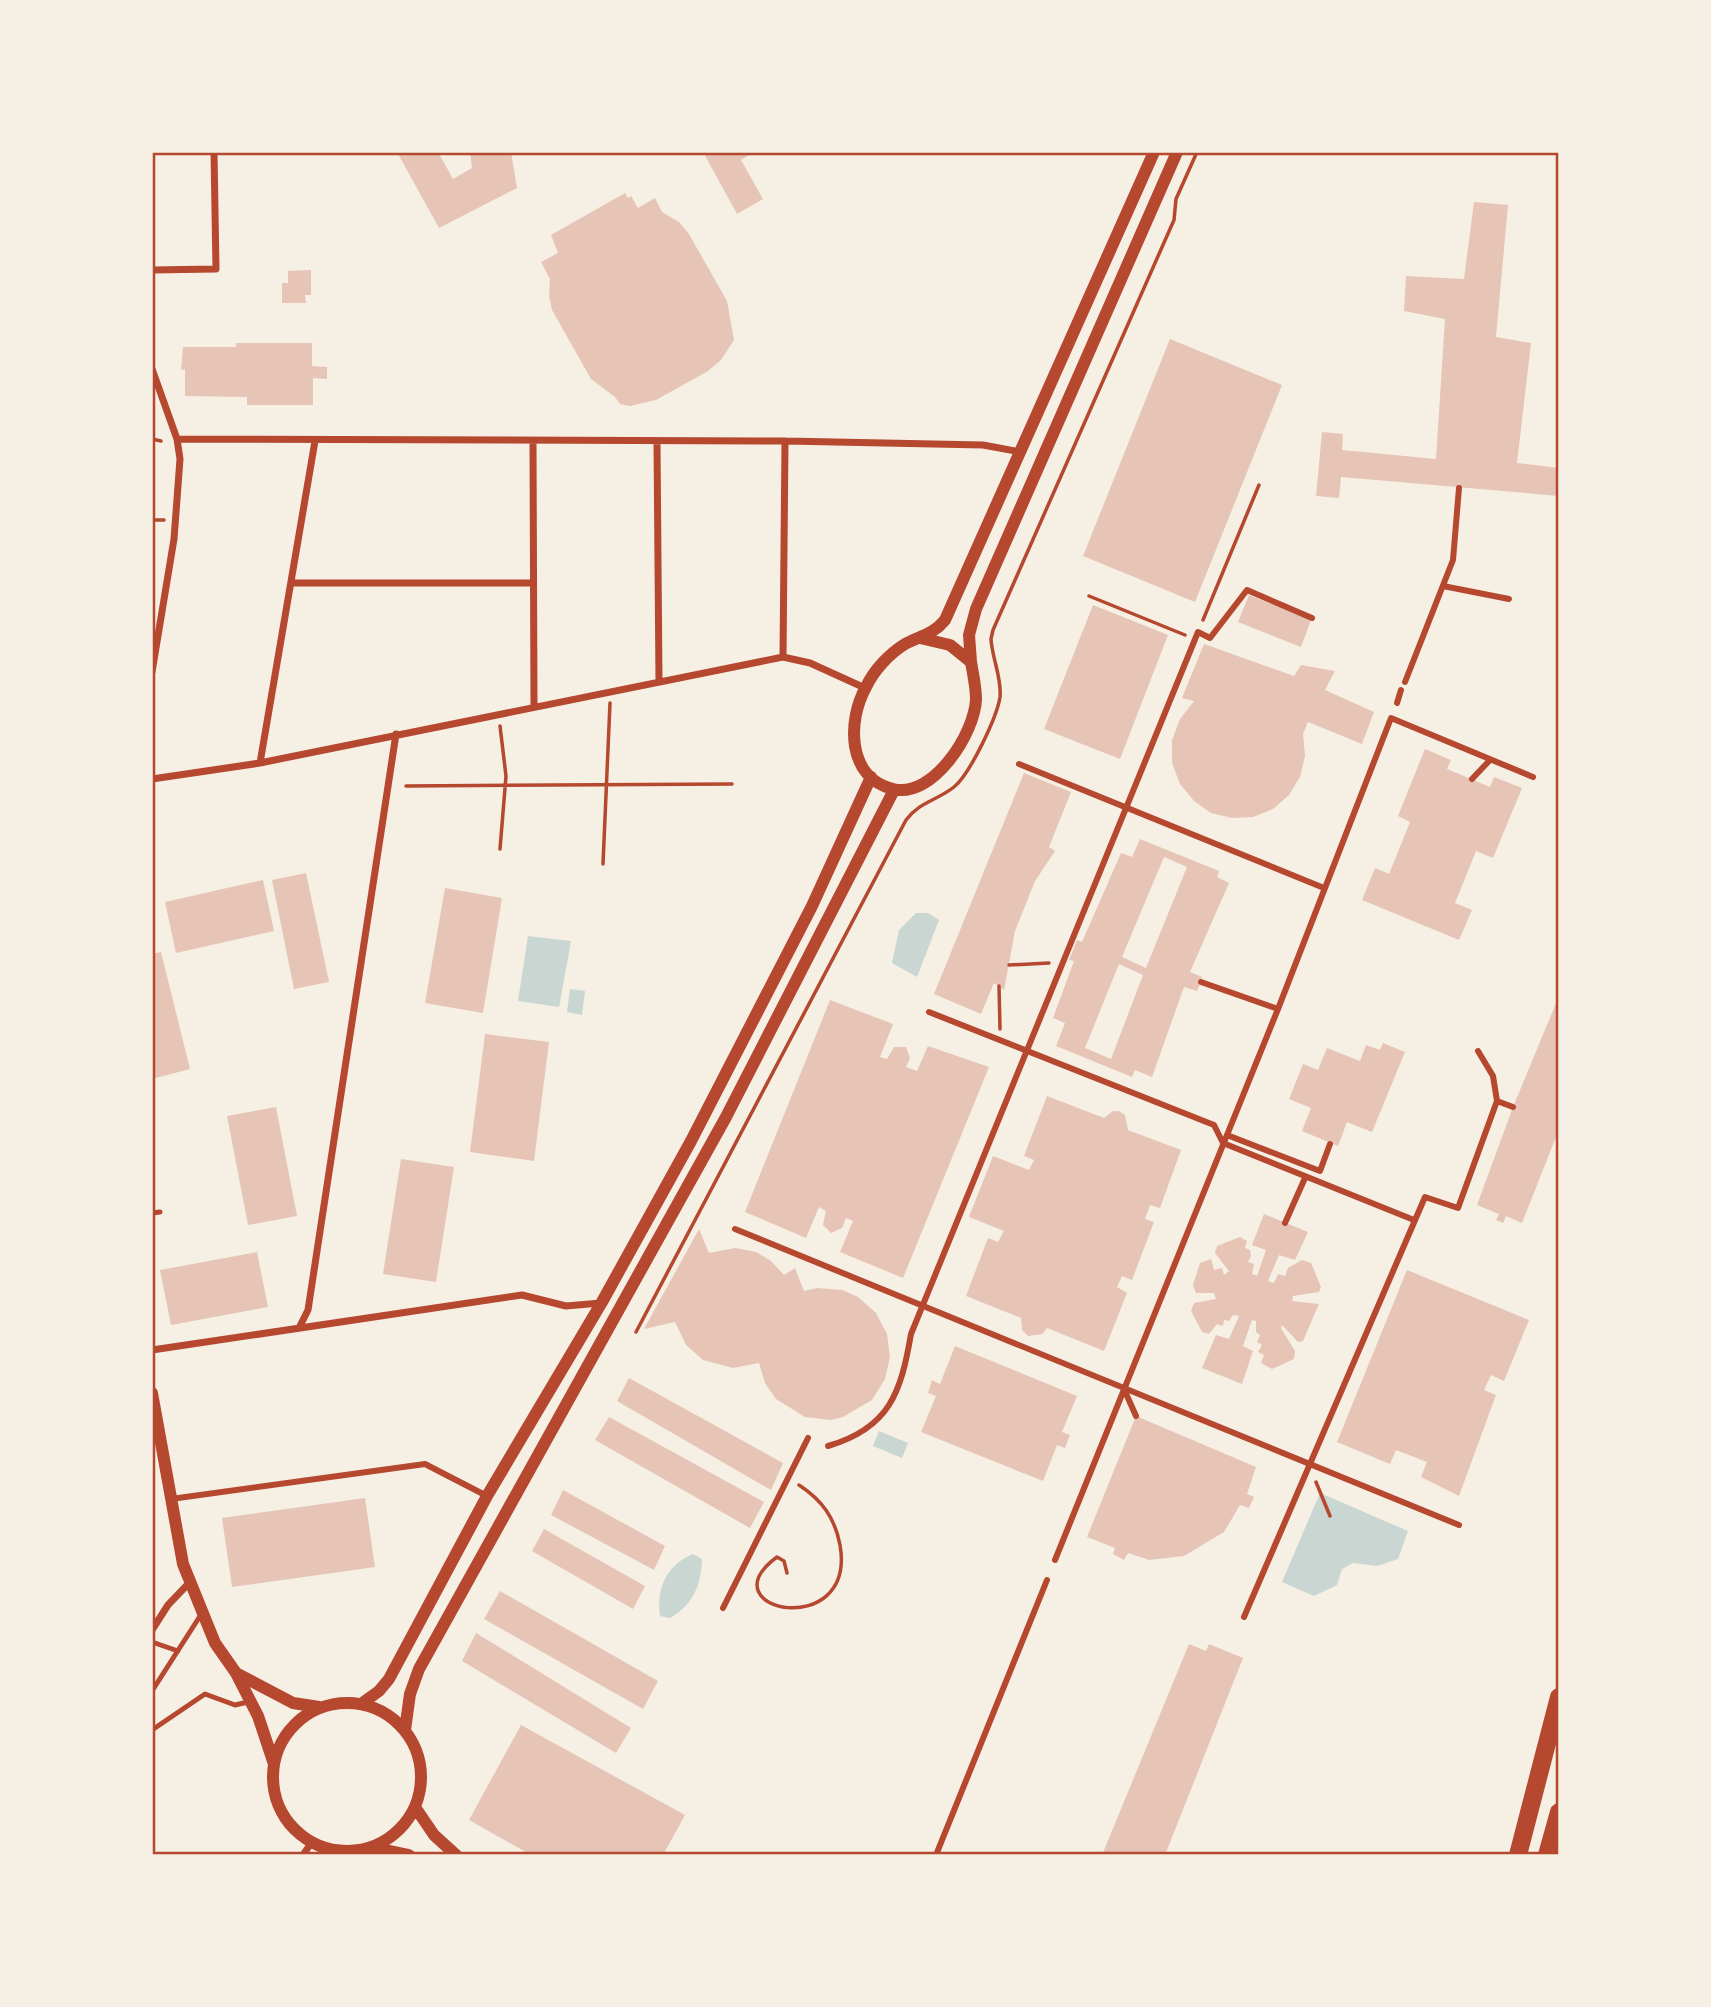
<svg xmlns="http://www.w3.org/2000/svg" width="1711" height="2007" viewBox="0 0 1711 2007" font-family="Montserrat,sans-serif">
<rect width="100%" height="100%" fill="#f6efe4"/>
<!-- water -->
<path fill="#c9d6d2" d="M916,913H928L939,920L917,977L892,963L899,930Z
M528,936L571,941L559,1007L518,1001Z
M570,989L585,991L582,1015L567,1012Z
M879,1431L908,1443L902,1458L873,1446Z
M1320,1493L1408,1531L1398,1559L1377,1566L1353,1563L1342,1569L1337,1585L1314,1596L1282,1582Z
M693,1554L702,1559C701,1585 694,1604 670,1618L660,1616C656,1588 667,1565 693,1554Z"/>
<!-- building -->
<path fill="#e6c5b7" fill-rule="evenodd" d="M397,152H438L453,179L472,168L470,152H511L517,188L439,228Z
M703,152H754L741,160L763,199L737,214Z
M625,193L628,198L631,196L638,208L655,198L662,212L679,222L689,234L727,301L734,340L721,360L708,371L656,400L630,406L620,404L615,397L591,379L552,310L549,296L550,279L541,262L558,253L551,235Z
M1474,202L1508,205L1496,337L1531,343L1517,463L1559,468V496L1341,477L1339,498L1316,496L1322,432L1343,434L1342,450L1436,459L1445,319L1404,311L1406,276L1464,279Z
M311,270V295H305L306,303H282V283H288V271Z
M1170,339L1282,385L1195,602L1083,556Z
M236,343H312V366L327,367V379L313,378V405H247V397L185,396V369L181,370L183,347H236Z
M1249,595L1311,620L1301,647L1238,622Z
M1093,605L1168,635L1120,759L1044,729Z
M1204,644L1294,676L1301,665L1335,671L1325,690L1374,712L1362,744L1308,722L1303,734L1305,756L1300,777L1289,795L1273,809L1253,817L1232,818L1211,813L1194,801L1180,784L1172,763V740L1180,719L1194,701L1182,698Z
M1425,749L1451,760L1447,769L1490,787L1494,777L1522,788L1493,858L1476,851L1455,903L1472,910L1459,940L1362,900L1375,868L1389,874L1410,822L1398,816Z
M1024,773L1071,792L1049,847L1055,851L1035,881L1015,931L1004,990L994,983L981,1014L934,994Z
M1140,839L1219,871L1217,877L1229,883L1190,972L1202,977L1201,982L1197,991L1184,987L1152,1077L1135,1070L1132,1077L1056,1046L1065,1023L1053,1018L1074,961L1069,960L1077,940L1082,942L1121,853L1132,857ZM1164,857L1187,867L1146,968L1122,957ZM1119,964L1143,975L1111,1059L1085,1048Z
M306,873L329,982L294,989L272,880Z
M263,880L274,931L176,953L165,902Z
M445,888L502,898L483,1013L425,1003Z
M161,952L190,1069L152,1079V954Z
M1559,996V1138L1556,1137L1522,1223L1506,1216L1503,1223L1496,1220L1499,1214L1477,1205L1513,1107Z
M830,1000L893,1024L880,1057L887,1059L894,1047H906L910,1058L906,1067L917,1071L928,1046L989,1067L903,1278L840,1252L853,1221L846,1218L842,1228L831,1233L823,1225L826,1211L819,1207L806,1238L745,1212Z
M485,1034L549,1042L534,1161L470,1152Z
M1383,1043L1405,1052L1372,1132L1347,1122L1338,1146L1302,1131L1311,1108L1289,1099L1303,1064L1318,1070L1327,1048L1360,1061L1366,1045L1380,1050Z
M1047,1096L1104,1118L1113,1111H1119L1125,1115L1128,1130L1181,1150L1160,1208L1150,1205L1145,1219L1154,1222L1132,1280L1122,1276L1117,1287L1127,1293L1104,1351L1047,1328L1042,1334L1028,1336L1022,1330L1021,1318L966,1296L988,1238L998,1242L1004,1231L969,1217L993,1156L1029,1170L1034,1160L1024,1156Z
M276,1107L297,1216L248,1225L227,1116Z
M401,1159L454,1167L436,1282L383,1274Z
M1264,1214L1308,1232L1295,1260L1279,1255L1268,1281L1274,1283L1278,1274L1285,1276L1288,1268L1302,1260L1311,1263L1321,1287L1319,1292L1293,1296L1292,1301L1319,1304L1303,1341L1298,1342L1282,1325L1281,1328L1295,1351L1294,1359L1272,1369L1261,1363L1264,1355L1258,1352L1262,1345L1257,1342L1260,1335L1256,1332V1321L1252,1320L1243,1346L1253,1351L1242,1384L1202,1368L1216,1335L1229,1339L1239,1316L1233,1315L1229,1321L1224,1320L1223,1326L1217,1324L1209,1334L1202,1332L1191,1311L1194,1303L1216,1299L1214,1293H1196L1193,1285L1200,1263L1211,1259L1214,1270L1222,1268L1224,1275L1229,1271L1215,1253L1217,1246L1240,1237L1247,1241L1245,1248L1250,1250L1251,1256L1248,1262L1254,1264L1252,1274L1257,1276L1266,1250L1252,1245Z
M699,1229L709,1253L735,1248L756,1252L771,1261L784,1275L795,1268L804,1291L817,1288L842,1290L858,1297L876,1313L887,1334L890,1357L885,1379L872,1400L843,1417L831,1420L805,1417L776,1399L765,1383L759,1363L733,1368L703,1360L686,1345L675,1322L644,1329Z
M257,1252L268,1307L171,1325L160,1270Z
M1407,1270L1529,1320L1504,1381L1491,1375L1484,1390L1496,1395L1459,1496L1421,1477L1427,1462L1396,1450L1390,1464L1337,1442Z
M955,1346L1077,1396L1062,1432L1070,1435L1065,1448L1057,1445L1043,1481L921,1432L936,1396L928,1393L932,1380L940,1384Z
M629,1378L783,1463L771,1490L617,1401Z
M1136,1416L1256,1467L1247,1494L1254,1497L1249,1508L1240,1505L1224,1532L1184,1556L1149,1560L1128,1553L1124,1560L1113,1554L1115,1548L1087,1537Z
M609,1417L764,1502L750,1528L595,1440Z
M563,1490L665,1546L654,1570L551,1515Z
M365,1498L375,1567L232,1587L222,1518Z
M544,1529L645,1586L633,1609L532,1551Z
M500,1591L658,1681L643,1709L484,1619Z
M476,1633L631,1728L616,1753L462,1661Z
M1189,1644L1206,1651L1209,1644L1243,1658L1165,1855H1102Z
M521,1725L685,1815L663,1855H531L469,1820Z"/>
<g fill="none" stroke-linecap="round" stroke-linejoin="round">
<!-- path -->
<path stroke="#b5482f" stroke-width="3.5" d="M152,439L161,441
M152,520H164
M1089,596L1185,635
M1203,620L1259,485
M500,726L506,776L500,849
M406,786L732,784
M603,864L610,703
M1009,965L1049,963
M999,986L1000,1029
M636,1332L906,820C919,802 938,800 954,787C970,774 997,717 1000,697C1002,678 992,658 991,639L993,630L1174,220L1176,199L1197,152
M1316,1482L1330,1516
M787,1573L784,1561L777,1557C704,1611 857,1642 840,1545C835,1518 822,1500 799,1485"/>
<!-- service -->
<path stroke="#b5482f" stroke-width="5" d="M152,1213L160,1212
M152,1642L178,1651
M152,1691L202,1613
M152,1730L205,1694L235,1705L248,1702"/>
<!-- pedestrian -->
<path stroke="#b5482f" stroke-width="6" d="M1443,586L1509,599
M1405,682L1453,560L1459,488
M1397,703L1401,690
M1019,764L1324,888
M1472,779L1490,760
M1201,982L1278,1009
M929,1012L1214,1125L1223,1143L1414,1220
M1497,1101L1513,1107
M1227,1135L1320,1171L1330,1144
M1285,1223L1305,1178
M735,1229L1459,1525
M1124,1389L1136,1416
M828,1446C890,1428 901,1392 911,1334L1198,632L1210,638L1247,590L1312,618
M171,1499L425,1464L487,1496
M1055,1560L1278,1009L1391,718L1533,777
M723,1608L808,1438
M1244,1617L1425,1197L1458,1208L1497,1101L1493,1076L1478,1051
M936,1855L1047,1580"/>
<!-- minor -->
<path stroke="#b5482f" stroke-width="7" d="M152,270L216,269L214,152
M152,369L177,439L180,459L174,539L152,672
M177,439L785,441L983,445L1021,452
M533,442L534,706
M657,443L659,681
M292,583H532
M783,657L785,441
M260,763L315,441
M152,779L260,763L783,657L810,663L865,688
M299,1328L308,1310L396,734
M152,1350L522,1295L566,1306L601,1303
M152,1630L168,1605L189,1583
M303,1855L312,1842"/>
<!-- tertiary -->
<path stroke="#b5482f" stroke-width="12" d="M920,638L950,645L971,662C973,674 976,687 976,699C975,733 933,799 893,789C847,778 847,721 866,687C874,670 889,654 905,644C920,636 934,634 945,620L1154,152
M971,662L969,635L976,609L1177,152
M152,1393L183,1564L215,1643L236,1673L258,1716L274,1764
M236,1673L293,1703L319,1707
M273 1777a74 74 0 1 1 148 0a74 74 0 1 1-148 0Z
M361,1704L379,1691L389,1679L487,1496L602,1302L691,1141L812,906L871,777
M405,1730L410,1694L419,1669L726,1117L894,790
M415,1807L434,1835L456,1855
M371,1847L409,1855"/>
<!-- primary -->
<path stroke="#b5482f" stroke-width="18" d="M1518,1855L1559,1697
M1547,1855L1559,1812"/>
</g>
<!-- border -->
<rect width="1711" height="2007" fill="none" stroke="#f6efe4" stroke-width="308"/>
<rect x="154" y="154" width="1403" height="1699" fill="none" stroke="#b5482f" stroke-width="2.5"/>
</svg>
